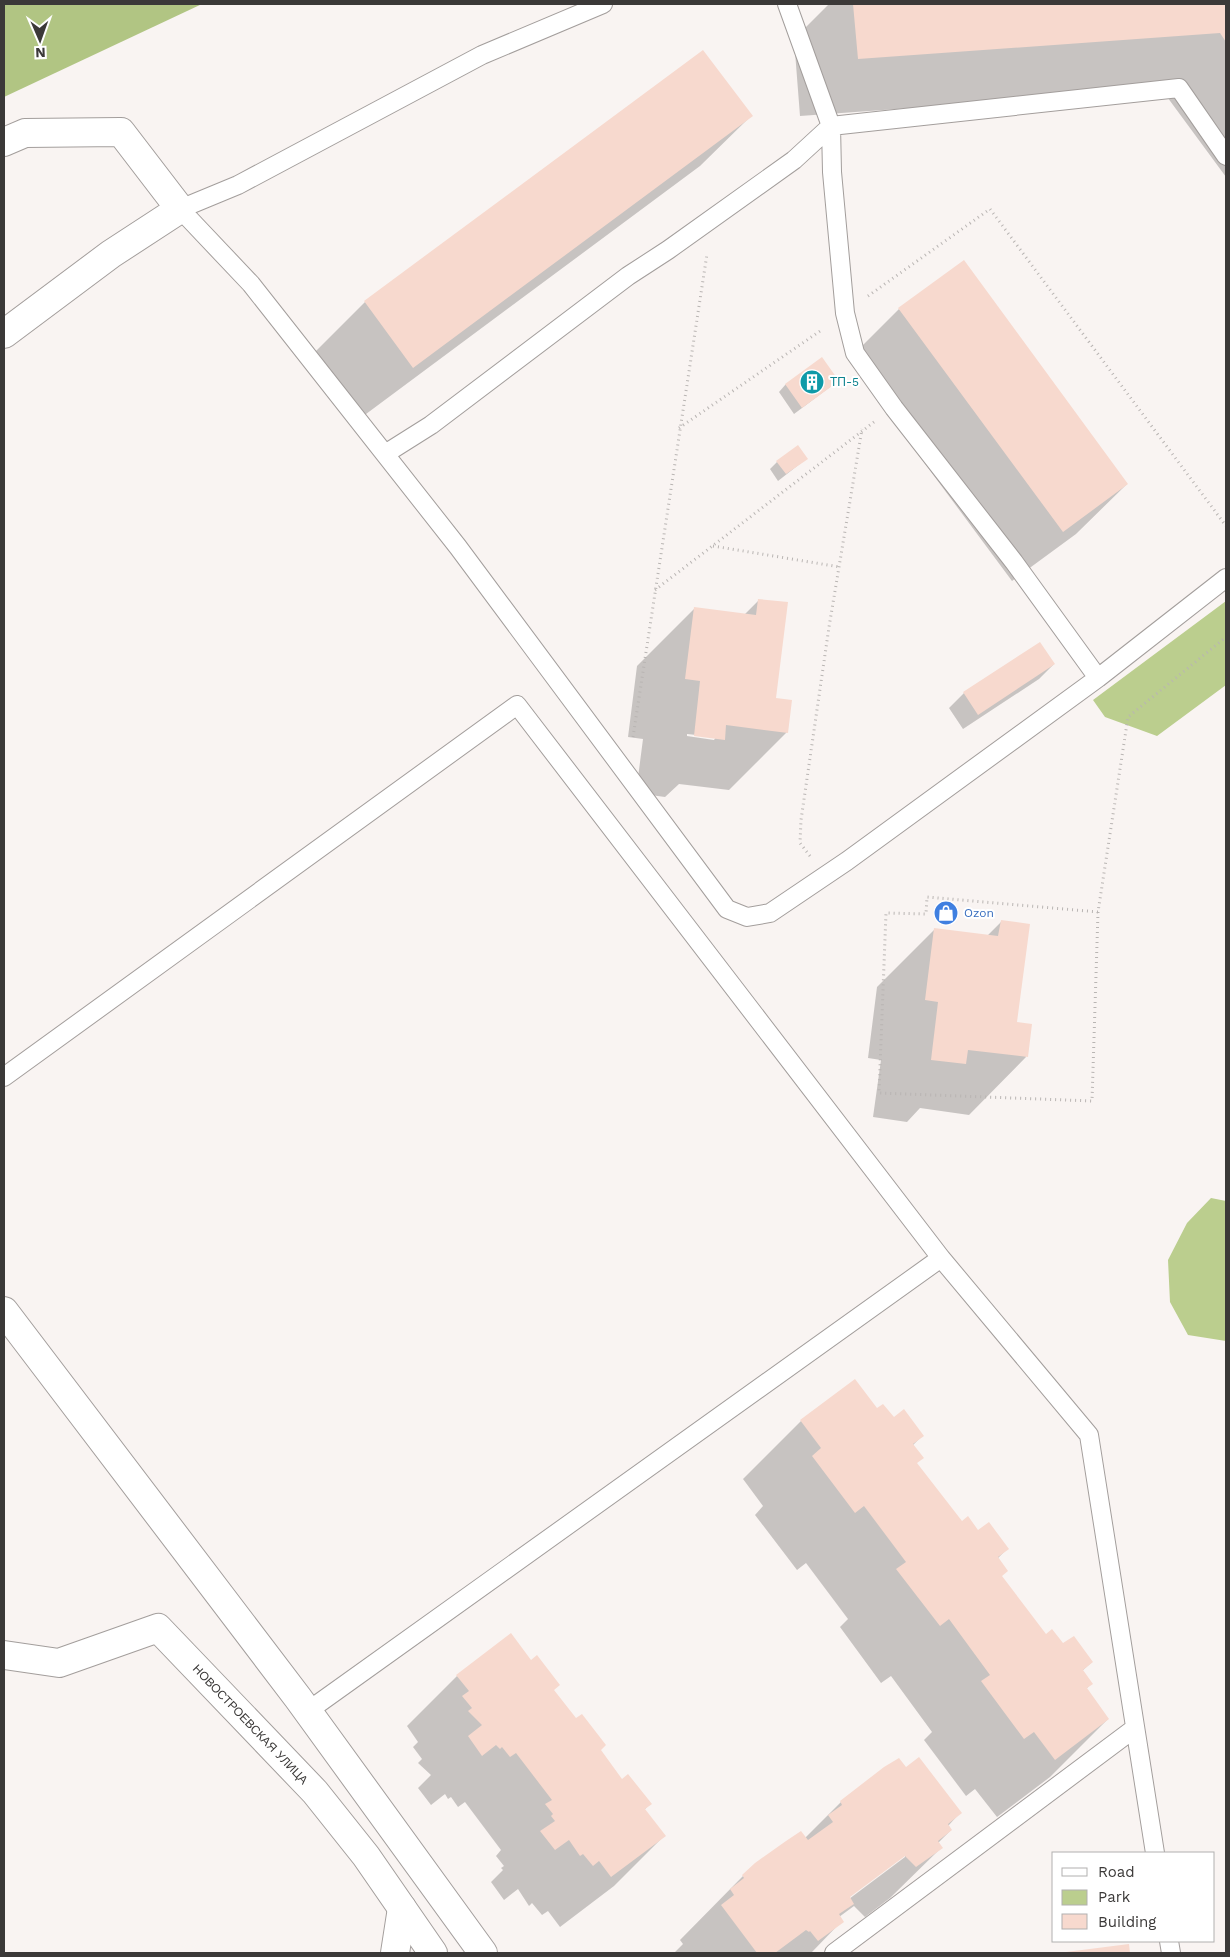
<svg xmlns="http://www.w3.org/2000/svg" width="1230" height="1957" viewBox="0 0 1230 1957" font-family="'Work Sans',sans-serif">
<rect width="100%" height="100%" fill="#f9f4f2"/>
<!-- green -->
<path fill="#bbce8e" d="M1226,601V685L1157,736L1105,717L1093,700Z
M1211,1198L1226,1201V1341L1188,1335L1170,1302L1168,1260L1187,1223Z"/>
<!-- forest -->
<path fill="#b1c583" d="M4,4H202L4,97Z"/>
<!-- shadow -->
<path fill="#0003" fill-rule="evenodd" d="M829,4H1226V177L1162,90L800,116L794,39Z
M703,52L751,116L700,166L362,417L314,353L365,302Z
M899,309L1127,484L1076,534L1012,581L848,360Z
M838,381L794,414L779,392L786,384Z
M806,459L778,481L770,469L777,462Z
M759,600L774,699L787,732L729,790L679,784L665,797L636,793L643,739L628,737L637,666L695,608L744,615ZM687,734L716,737L714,740L687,736Z
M1054,664L1039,679L963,729L949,708L964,693Z
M1001,922L1016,1023L1026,1057L969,1115L920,1108L907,1122L873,1117L881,1060L868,1058L877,987L935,929L987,936Z
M855,1381L877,1410L922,1436L913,1445L916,1464L961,1523L1007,1549L998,1558L1001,1577L1046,1636L1092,1662L1082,1671L1091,1684L1086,1689L1108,1719L1050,1777L997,1817L975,1789L966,1796L924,1740L932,1732L891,1676L881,1683L840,1627L848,1619L806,1563L797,1570L765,1528L755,1515L763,1506L743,1479L801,1421Z
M457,1676L553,1691L622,1781L650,1804L644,1810L664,1836L614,1886L560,1927L548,1911L542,1915L532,1903L529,1906L518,1889L504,1900L491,1882L503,1870L501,1868L504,1866L496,1856L501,1850L465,1802L458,1807L451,1797L448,1799L445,1794L431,1805L418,1788L431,1775L418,1763L422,1759L413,1747L418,1742L407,1726Z
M885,1768H906L960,1813L948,1826L951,1830L938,1843L941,1848L890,1898L865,1917L854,1906L839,1917L842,1921L811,1953H674L683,1944L680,1940L743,1876L756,1864L805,1838L841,1802ZM905,1854V1857L845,1902L844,1900Z
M1128,1946L1129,1953H1066Z"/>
<!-- building -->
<path fill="#f7d9ce" d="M853,4H1226V42L1220,33L858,59Z
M703,50L753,116L413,368L364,301Z
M964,260L1128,484L1063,532L898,308Z
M822,357L839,381L802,408L785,384Z
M798,445L808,459L786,474L776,461Z
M758,599L788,602L776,698L792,700L788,733L726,725L725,740L694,736L700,681L685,679L694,607L756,615Z
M1040,642L1055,664L978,715L963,692Z
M1001,920L1030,924L1017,1022L1032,1024L1028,1057L968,1050L966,1064L931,1060L938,1002L925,1000L934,928L998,936Z
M855,1379L877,1408L883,1404L894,1417L904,1409L924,1436L913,1444L924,1458L917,1463L962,1521L968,1516L978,1530L989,1522L1009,1549L998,1557L1008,1571L1002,1576L1046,1634L1052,1629L1063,1643L1074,1636L1093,1662L1083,1670L1093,1684L1087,1688L1109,1719L1055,1760L1034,1732L1024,1739L981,1681L990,1675L949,1619L940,1626L896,1569L906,1562L864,1506L855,1513L812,1456L821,1448L800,1420Z
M511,1633L531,1660L537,1655L560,1685L554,1690L576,1718L582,1714L606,1745L601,1750L622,1779L628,1774L652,1804L645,1809L666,1836L611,1877L599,1861L593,1866L583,1854L580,1856L569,1840L555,1850L540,1831L555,1821L551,1816L553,1814L545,1804L552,1800L516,1753L510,1757L502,1747L500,1749L496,1745L482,1756L468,1736L482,1725L468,1711L472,1708L462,1696L469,1691L456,1675Z
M919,1757L962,1813L948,1824L952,1830L938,1841L943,1848L916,1867L905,1856L850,1897L854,1904L839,1914L844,1922L818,1941L810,1931L809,1932L806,1930L775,1953H757L721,1905L734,1895L730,1889L744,1878L742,1875L755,1863L786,1841L801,1831L808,1840L833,1822L828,1815L842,1805L840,1801L884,1767L899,1758L906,1767Z
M1129,1944L1130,1953H1066V1952Z"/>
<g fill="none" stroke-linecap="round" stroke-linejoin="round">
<defs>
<path id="service" d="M603,4L482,55L238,185L180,209L251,284L458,547L727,909L747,917L770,913L847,861L1098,678L1226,578
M787,4L831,126L1179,88L1226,156
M385,454L431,425L628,276L668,250L794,160L831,126L832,172L845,313L855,353L894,408L1014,562L1098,678
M4,1077L517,705L941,1258
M308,1711L941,1258L1089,1435L1155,1853
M1169,1941L1171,1953
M834,1953L1135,1728"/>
<g id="minor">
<path d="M4,142L25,133L121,132L180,209L111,254L4,334"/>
<path d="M4,1311L298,1698L483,1953"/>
<path id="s1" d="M4,1655L59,1663L158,1628L315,1792L366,1856L433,1953"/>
<path d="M395,1953L402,1908"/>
</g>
</defs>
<!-- service casing -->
<use href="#service" stroke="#a39e9c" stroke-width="20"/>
<!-- minor casing -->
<use href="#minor" stroke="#a39e9c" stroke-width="30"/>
<!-- path -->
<path stroke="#b9b5b3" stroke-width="3" stroke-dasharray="1 4" stroke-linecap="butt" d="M868,296L990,209L1226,526
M679,428L823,329
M713,546L840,567
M655,590L874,422
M633,737L707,254
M810,856L800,843L801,820L829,627L862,429
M1098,912L1092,1101L879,1093L886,913L926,914L927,897L1098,912L1128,717L1226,637"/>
<!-- service -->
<use href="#service" stroke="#fff" stroke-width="18"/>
<!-- minor -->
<use href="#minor" stroke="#fff" stroke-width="28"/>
</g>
<!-- icons -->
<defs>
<symbol id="building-disc" viewBox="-11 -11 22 22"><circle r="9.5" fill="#0f9aa8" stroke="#fff"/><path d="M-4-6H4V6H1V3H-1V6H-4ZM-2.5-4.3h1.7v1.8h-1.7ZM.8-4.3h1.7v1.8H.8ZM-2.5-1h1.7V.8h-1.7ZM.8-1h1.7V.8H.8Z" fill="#fff"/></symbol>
<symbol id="shop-disc" viewBox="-11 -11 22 22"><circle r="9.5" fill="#3f7fe0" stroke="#fff"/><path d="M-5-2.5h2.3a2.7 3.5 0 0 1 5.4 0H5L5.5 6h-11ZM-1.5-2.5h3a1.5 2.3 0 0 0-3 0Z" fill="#fff"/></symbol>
</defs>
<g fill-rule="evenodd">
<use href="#building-disc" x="798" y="368" width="28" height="28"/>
<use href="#shop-disc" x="932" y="899" width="28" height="28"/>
</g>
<g text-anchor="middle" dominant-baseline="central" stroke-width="4" stroke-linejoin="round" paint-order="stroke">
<!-- culture labels -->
<g font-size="12" fill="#0d838f" stroke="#fff" text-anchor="start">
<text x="830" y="382">ТП-5</text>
</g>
<!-- shop labels -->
<g font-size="12" fill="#366cbe" stroke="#fff" text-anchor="start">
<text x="964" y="913">Ozon</text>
</g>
<!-- street labels -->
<g font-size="12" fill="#3b3938" stroke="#fff">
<text stroke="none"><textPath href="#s1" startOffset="294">НОВОСТРОЕВСКАЯ УЛИЦА</textPath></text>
</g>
</g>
<!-- border -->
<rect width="1230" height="1957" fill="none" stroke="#3b3938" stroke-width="10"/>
<!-- legend -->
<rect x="1052" y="1852" width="162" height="90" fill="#ffffff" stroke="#b1b0af"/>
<rect x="1062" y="1868" width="25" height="8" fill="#ffffff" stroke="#b1b0af"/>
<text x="1098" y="1877" font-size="15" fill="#3b3938">Road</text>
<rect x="1062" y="1890" width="25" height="15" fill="#bbce8e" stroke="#b1b0af"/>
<text x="1098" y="1902" font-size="15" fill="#3b3938">Park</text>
<rect x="1062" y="1914" width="25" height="15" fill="#f7d9ce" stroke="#b1b0af"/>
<text x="1098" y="1927" font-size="15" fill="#3b3938">Building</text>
<!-- north arrow -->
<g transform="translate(40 40) rotate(178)" stroke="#ffffff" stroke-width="4" paint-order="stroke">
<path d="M0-4L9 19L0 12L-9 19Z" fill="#3b3938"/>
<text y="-8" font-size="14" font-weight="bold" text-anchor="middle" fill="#3b3938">N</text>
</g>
</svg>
